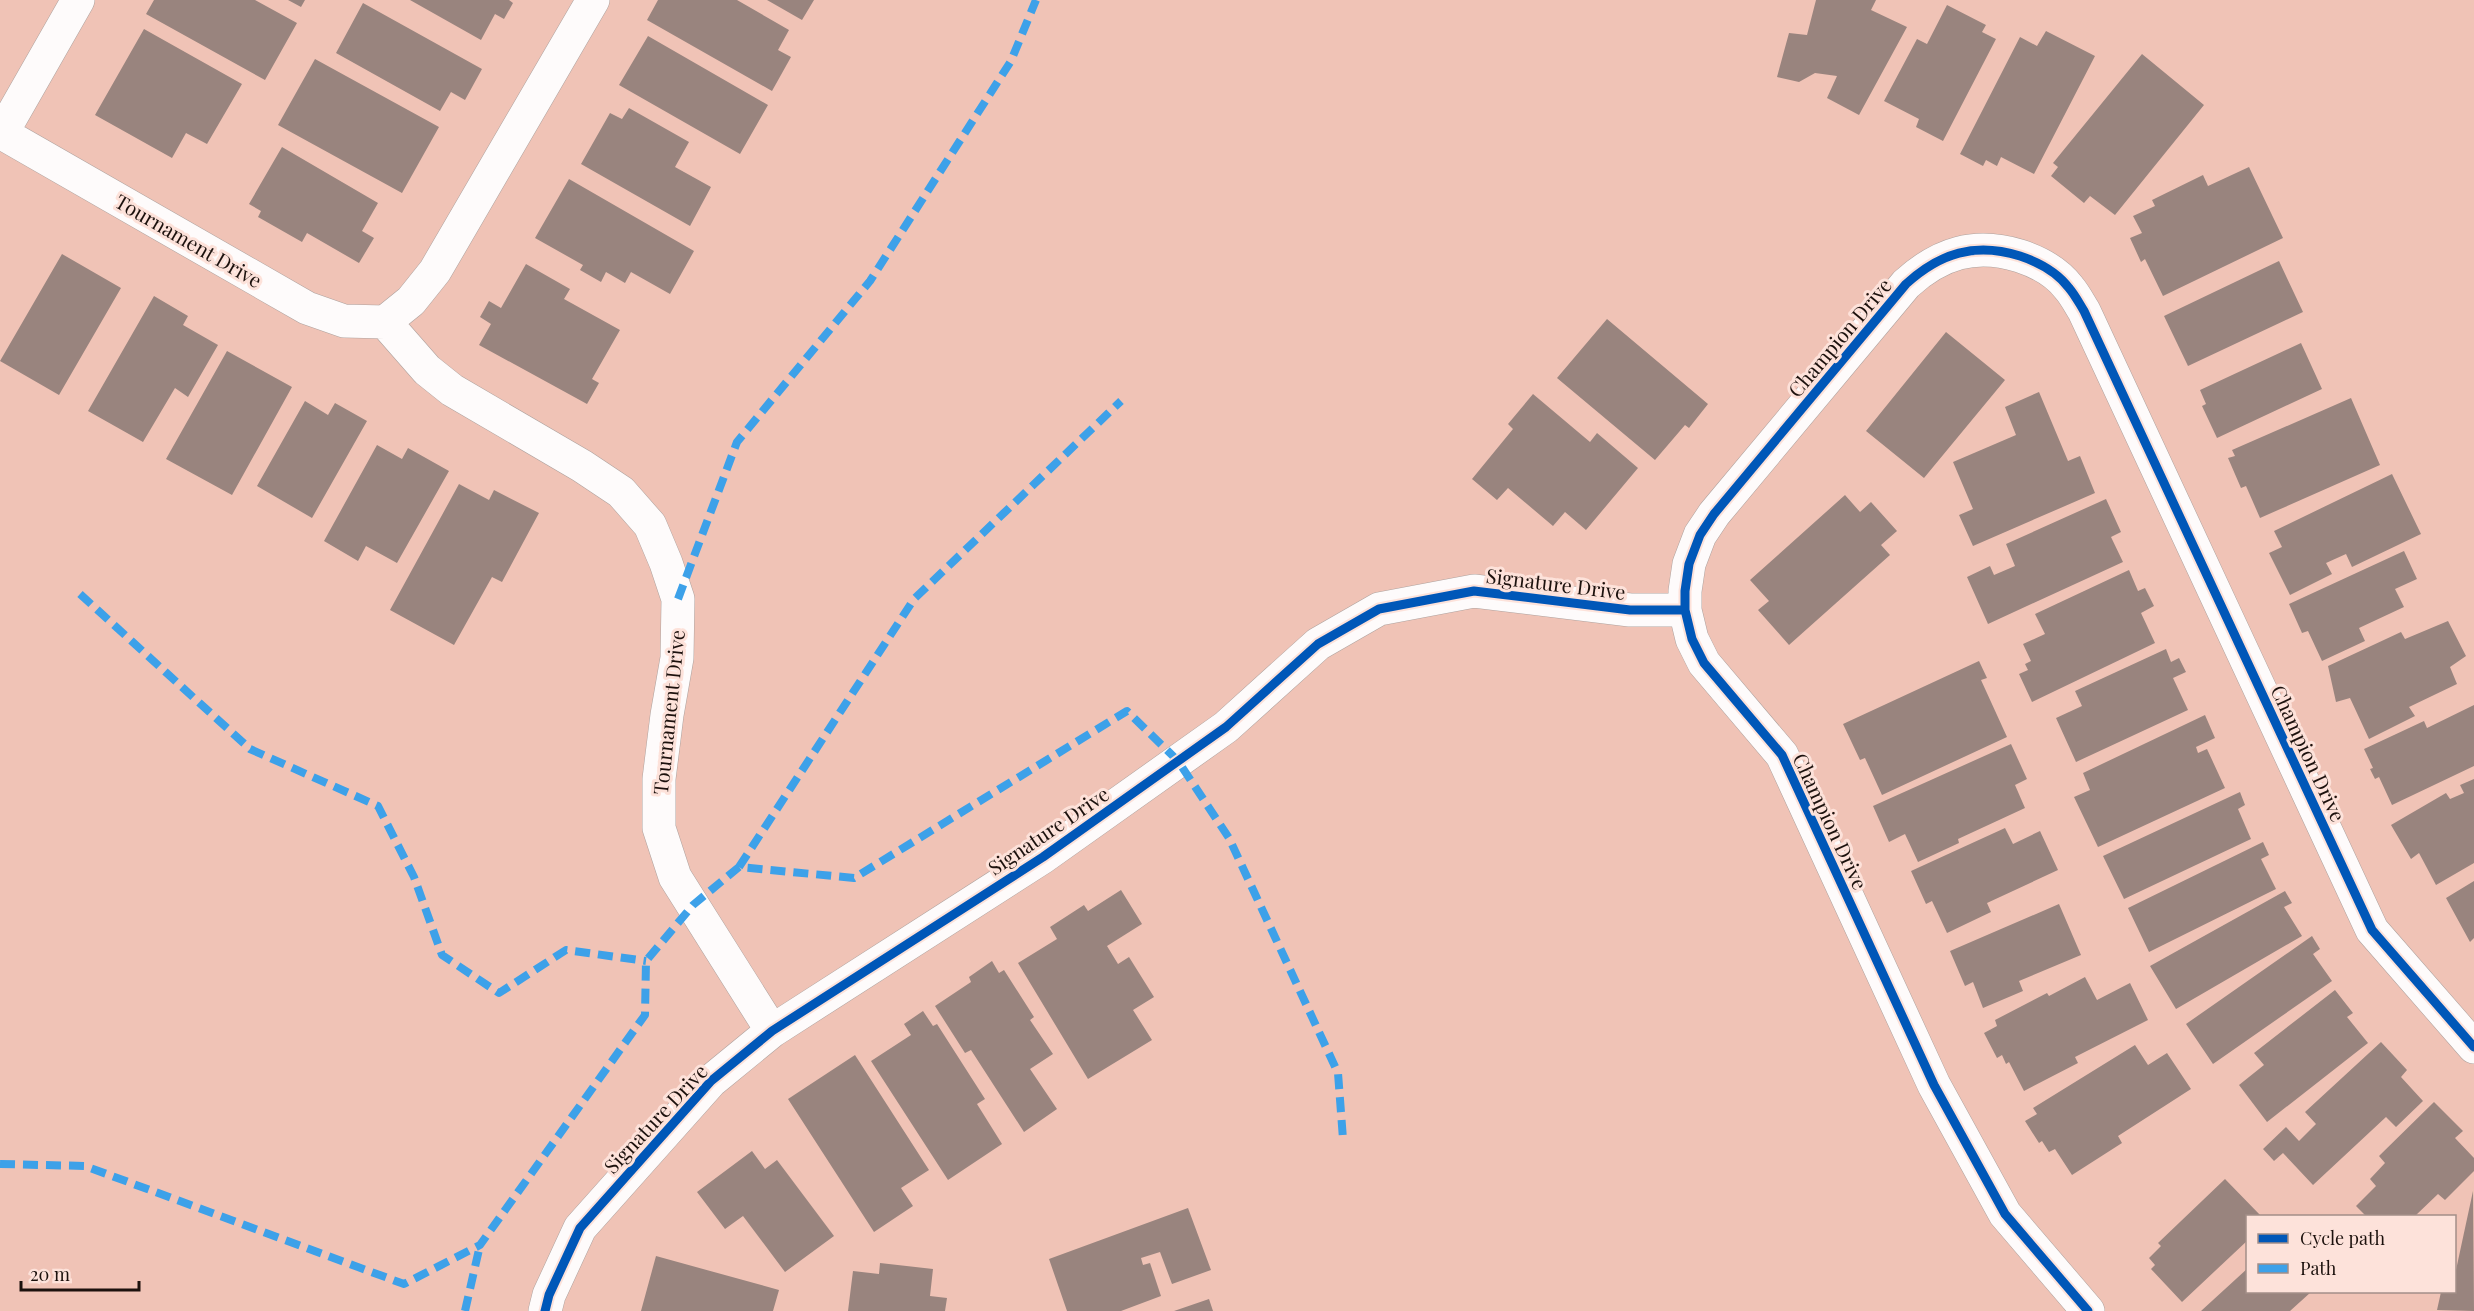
<svg xmlns="http://www.w3.org/2000/svg" width="2474" height="1311" viewBox="0 0 2474 1311" font-family="'Playfair Display',serif">
<rect width="100%" height="100%" fill="#f5e6e2"/>
<!-- green -->
<path fill="#f0c3b6" fill-rule="evenodd" d="M0,0H2474V1311H0ZM2248,1216H2454V1292H2248Z"/>
<!-- building -->
<path fill="#99847e" d="M154,0H255L297,23L265,80L146,14Z
M288,0H305L301,7Z
M410,0H509L513,3L504,19L495,14L481,40Z
M658,0H737L789,30L778,50L791,57L772,91L647,20Z
M767,0H814L802,20Z
M1816,0H1876L1871,10L1907,27L1859,115L1827,98L1837,76L1815,73L1799,82L1777,77L1789,33L1807,35Z
M363,3L482,69L465,100L451,92L440,111L336,53Z
M1947,5L1986,25L1982,32L1996,39L1943,141L1916,127L1919,119L1884,101L1917,39L1927,44Z
M144,29L242,84L207,144L186,133L172,158L95,115Z
M2046,31L2095,56L2034,174L2001,157L1997,166L1986,160L1983,166L1960,154L2020,37L2037,46Z
M648,36L768,105L740,154L619,85Z
M2142,54L2204,105L2115,215L2090,196L2084,203L2051,176L2058,167L2053,163Z
M315,59L439,127L402,193L278,125Z
M629,108L689,142L675,167L711,187L690,226L581,164L610,113L622,119Z
M282,147L378,203L362,231L374,238L359,263L307,233L302,242L258,217L261,211L249,204Z
M2249,167L2283,238L2163,296L2145,259L2141,262L2130,238L2142,233L2133,216L2155,206L2152,200L2203,175L2208,186Z
M569,179L694,251L670,294L631,272L625,283L606,272L601,282L580,270L583,265L535,238Z
M62,254L121,288L59,395L0,361Z
M2279,261L2303,312L2188,366L2164,316Z
M526,264L570,289L564,299L620,330L592,379L599,383L587,404L479,345L491,324L480,317L489,301L501,308Z
M154,296L188,316L183,325L218,345L188,397L175,388L143,442L88,411Z
M1607,319L1708,404L1689,428L1685,425L1655,460L1557,378Z
M1946,332L2005,380L1924,478L1866,431Z
M2301,343L2322,389L2217,438L2202,406L2206,404L2200,390Z
M227,351L292,387L232,495L166,459Z
M2039,392L2068,461L2080,456L2095,493L1973,546L1959,515L1973,509L1953,462L2016,435L2005,407Z
M1533,394L1590,442L1597,433L1638,468L1586,530L1565,512L1553,526L1508,488L1497,500L1472,479L1513,429L1508,424Z
M2351,398L2380,465L2260,518L2246,486L2241,488L2228,458L2235,456L2232,450Z
M305,401L328,415L335,403L367,421L312,518L257,486Z
M377,445L402,459L408,448L449,471L397,563L366,546L358,561L324,541Z
M2392,474L2421,534L2352,567L2346,554L2326,563L2332,574L2290,595L2269,553L2282,547L2274,531Z
M459,484L489,500L494,490L539,513L502,582L492,577L454,645L390,610Z
M1845,495L1860,512L1871,502L1897,531L1881,545L1890,555L1789,645L1758,610L1769,601L1750,580Z
M2106,499L2121,532L2111,537L2123,562L1988,624L1967,577L1990,566L1994,575L2015,566L2006,544Z
M2404,551L2417,579L2395,589L2404,607L2359,628L2365,641L2322,661L2308,631L2302,633L2289,604Z
M2129,570L2138,591L2145,588L2154,606L2141,613L2155,643L2032,702L2019,674L2028,670L2025,664L2031,661L2023,644L2045,634L2035,614Z
M2448,621L2466,656L2450,667L2457,684L2409,707L2415,716L2369,739L2350,698L2336,702L2328,666L2401,632L2405,639Z
M2166,649L2171,662L2179,658L2186,672L2173,678L2188,710L2076,762L2056,718L2082,706L2075,691Z
M1979,661L1987,678L1981,680L2007,737L1882,795L1865,758L1860,760L1843,724Z
M2474,705V766L2392,805L2379,777L2375,779L2370,769L2373,768L2364,749L2424,721L2427,728Z
M2205,715L2215,738L2196,747L2198,753L2207,749L2225,788L2098,847L2074,797L2090,790L2083,773Z
M2011,744L2027,779L2015,785L2025,808L1958,839L1959,843L1918,862L1905,834L1889,842L1873,806Z
M2474,779V863L2436,885L2419,853L2411,859L2391,825L2446,793L2450,799L2464,793L2460,785Z
M2240,792L2245,805L2238,809L2251,839L2124,899L2103,856Z
M2005,828L2013,844L2040,831L2058,870L1987,903L1991,912L1947,933L1932,901L1926,904L1911,871Z
M2263,842L2269,855L2261,859L2276,889L2149,952L2128,908Z
M2474,881V938L2470,942L2446,898Z
M1121,890L1142,924L1107,946L1118,964L1129,957L1154,997L1133,1010L1152,1040L1088,1079L1018,963L1057,939L1050,927L1084,905L1088,911Z
M2285,891L2292,903L2284,907L2302,936L2176,1009L2150,966Z
M2059,904L2081,955L2019,981L2023,991L1983,1008L1973,982L1965,986L1950,951Z
M2312,936L2320,949L2313,954L2332,981L2213,1064L2186,1024Z
M992,961L999,973L1004,970L1034,1017L1030,1020L1053,1054L1030,1069L1057,1109L1024,1132L971,1050L965,1053L935,1006L971,982L969,977Z
M2085,977L2097,1000L2130,983L2148,1020L2075,1057L2078,1063L2024,1091L2009,1062L2006,1064L2002,1055L1997,1058L1984,1033L1997,1026L1995,1020L2047,993L2049,996Z
M2335,990L2353,1013L2347,1017L2368,1043L2267,1122L2239,1085L2264,1065L2254,1053Z
M923,1011L933,1026L937,1024L985,1099L977,1104L1002,1144L948,1180L871,1061L911,1035L904,1024Z
M2381,1042L2407,1070L2401,1077L2423,1101L2396,1127L2386,1117L2313,1185L2283,1153L2274,1161L2263,1149L2286,1127L2299,1141L2316,1124L2305,1112Z
M2135,1045L2148,1065L2167,1053L2191,1089L2118,1136L2122,1143L2072,1175L2055,1149L2049,1152L2042,1141L2039,1143L2025,1121L2037,1114L2033,1108Z
M855,1055L929,1170L901,1188L913,1206L874,1232L788,1099Z
M2434,1102L2463,1131L2455,1138L2474,1158V1171L2445,1200L2438,1194L2415,1216H2366L2356,1206L2376,1186L2370,1179L2385,1163L2379,1156Z
M752,1151L765,1169L777,1160L834,1236L785,1272L743,1216L725,1229L697,1192Z
M2225,1179L2261,1216H2248V1240L2182,1302L2151,1269L2155,1265L2149,1258L2161,1246L2158,1243Z
M2473,1191L2474,1311L2437,1310L2441,1292H2454V1270H2456Z
M1188,1208L1211,1270L1172,1284L1160,1252L1141,1258L1143,1265L1150,1263L1161,1296L1121,1311H1067L1049,1259Z
M656,1256L779,1290L773,1311H641Z
M880,1263L933,1269L930,1296L947,1298L945,1311H848L853,1271L879,1274Z
M2248,1268V1292H2311L2290,1311H2201Z
M1209,1299L1213,1311H1174Z"/>
<g fill="none" stroke-linecap="round" stroke-linejoin="round">
<defs>
<path id="minor" d="M0,132L307,308L344,321L385,322L411,301L435,271L593,0
M2,133L78,0
M385,322L427,370L452,390L582,466L621,492L650,525L666,563L678,599L677,658L667,715L659,779V828L675,877L772,1031
M545,1311L549,1295L580,1228L711,1081L772,1031L1043,857L1226,727L1318,644L1379,609L1474,591L1630,610H1685
M2088,1311L2005,1214L1934,1085L1782,755L1704,663L1692,639L1685,610V591L1689,564L1700,535L1714,514L1906,284C1940,253 1975,242 2020,256C2038,262 2057,272 2069,288C2075,295 2079,303 2084,311L2372,930L2474,1047"/>
</defs>
<!-- minor casing -->
<use href="#minor" stroke="#aea29e" stroke-width="34"/>
<!-- minor -->
<use href="#minor" stroke="#fefbfb" stroke-width="33"/>
<!-- quiet -->
<path stroke="#3da1e9" stroke-width="8" stroke-dasharray="15 8" stroke-linecap="butt" d="M80,594L250,749L378,806L414,877L442,955L499,993L566,950L646,961
M678,599L737,442L870,281L1011,61L1036,0
M739,867L914,599L1121,401
M0,1164L85,1166L404,1284L480,1245L645,1015L646,961L693,905L739,867L854,878L1127,711L1178,761L1229,838L1338,1073L1343,1139
M465,1311L480,1245"/>
<defs>
<path id="cycleway" d="M545,1311L549,1295L580,1228L711,1081L772,1031L1043,857L1226,727L1318,644L1379,609L1474,591L1630,610H1685
M2088,1311L2005,1214L1934,1085L1782,755L1704,663L1692,639L1685,610V591L1689,564L1700,535L1714,514L1906,284C1940,253 1975,242 2020,256C2038,262 2057,272 2069,288C2075,295 2079,303 2084,311L2372,930L2474,1047"/>
</defs>
<!-- cycleway casing -->
<use href="#cycleway" stroke="#fde2da" stroke-width="13"/>
<!-- cycleway -->
<use href="#cycleway" stroke="#0057b8" stroke-width="9"/>
</g>
<g text-anchor="middle" dominant-baseline="central" stroke-width="6" stroke-linejoin="round" paint-order="stroke">
<!-- street labels -->
<g font-size="20" fill="#1c110d" stroke="#fde2da">
<text transform="translate(189 240) rotate(30)">Tournament Drive</text>
<text transform="translate(1839 337) rotate(-50)">Champion Drive</text>
<text transform="translate(1556 583) rotate(7)">Signature Drive</text>
<text transform="translate(668 712) rotate(-84)">Tournament Drive</text>
<text transform="translate(2309 753) rotate(65)">Champion Drive</text>
<text transform="translate(1831 821) rotate(65)">Champion Drive</text>
<text transform="translate(1048 830) rotate(-34)">Signature Drive</text>
<text transform="translate(655 1118) rotate(-47)">Signature Drive</text>
</g>
</g>
<!-- legend -->
<rect x="2246" y="1215" width="210" height="78" fill="#fde2da" stroke="#a38e88" stroke-width="1.5"/>
<rect x="2258" y="1234" width="30" height="9" fill="#0057b8" stroke="#a38e88" stroke-width="1.5"/>
<text x="2300" y="1245" font-size="18" fill="#1c110d">Cycle path</text>
<rect x="2258" y="1264" width="30" height="9" fill="#3da1e9" stroke="#a38e88" stroke-width="1.5"/>
<text x="2300" y="1275" font-size="18" fill="#1c110d">Path</text>
<!-- scale -->
<path d="M21 1281v9h118v-9" fill="none" stroke="#1c110d" stroke-width="3"/>
<text x="30" y="1281" font-size="18" fill="#1c110d" stroke="#fde2da" stroke-width="4.5" paint-order="stroke">20 m</text>
</svg>
